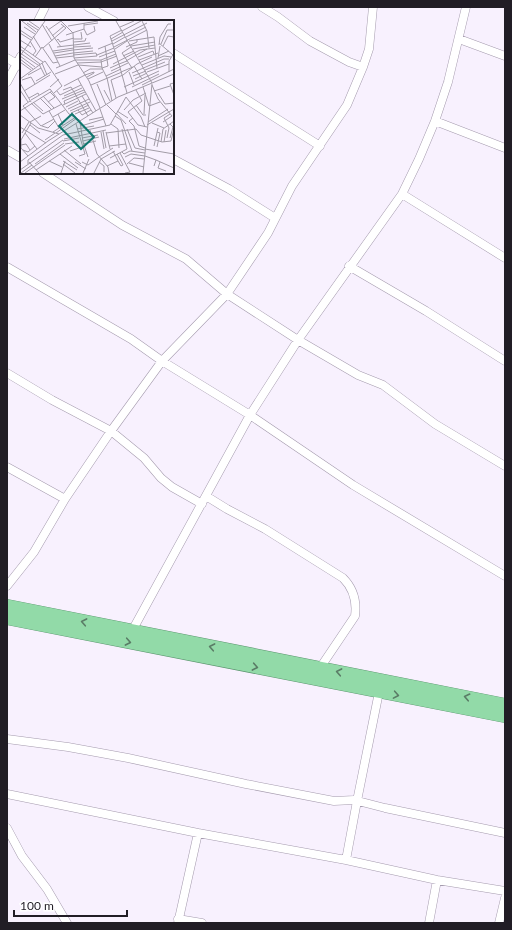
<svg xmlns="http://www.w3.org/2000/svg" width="512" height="930" viewBox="0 0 512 930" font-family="Lato,sans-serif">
<rect width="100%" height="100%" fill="#f8f1fe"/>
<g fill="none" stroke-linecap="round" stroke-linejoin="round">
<defs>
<path id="minor" d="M88,7L114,21
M262,7L278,17L310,41L349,62L363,67
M38,21L45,7
M459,39L505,56
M173,53L320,146
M7,58L20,66
M7,82L21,56
M435,121L505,148
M7,150L21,158
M173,159L229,189L275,218
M43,173L122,225L186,259L227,294L298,340L358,375L383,385L435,424L505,466
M402,194L505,258
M349,266L426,311L505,361
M7,267L131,339L162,361L250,415L353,485L505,576
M7,373L52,400L111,431L144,458L161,478L172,487L202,504
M7,467L65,499
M206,496L227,509L265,529L343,578C354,589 357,601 355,616L320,668
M7,586L34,552L65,499L111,431L162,361L227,294L268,233L292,186L347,105L363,67L369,49L373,7
M132,631L250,415L298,340L402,194L419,159L435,121L448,82L466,7
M7,739L68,747L128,758L246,784L334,801L354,800L385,808L505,833
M7,794L198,833L346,860L437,880L505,891
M7,828L22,856L47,889L67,923
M346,860L357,801L379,692
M178,919L202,923
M178,923L198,833
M429,923L437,880
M499,923L505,898"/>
<path id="trunk" d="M7,606L505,705
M7,618L505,716"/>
</defs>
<!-- minor casing -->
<use href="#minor" stroke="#a59bae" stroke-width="9"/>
<!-- trunk casing -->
<use href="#trunk" stroke="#59926c" stroke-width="14"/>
<!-- minor -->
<use href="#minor" stroke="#fff" stroke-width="8"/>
<!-- trunk -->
<use href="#trunk" stroke="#92daa8" stroke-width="13"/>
</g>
<!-- one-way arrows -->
<defs><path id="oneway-chevron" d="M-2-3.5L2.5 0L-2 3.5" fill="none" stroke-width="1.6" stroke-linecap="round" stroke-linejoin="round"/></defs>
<g stroke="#5a7c66">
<use href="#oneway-chevron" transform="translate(84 622) rotate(-169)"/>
<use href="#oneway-chevron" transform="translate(128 642) rotate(11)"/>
<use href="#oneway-chevron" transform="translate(212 647) rotate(-169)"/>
<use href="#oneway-chevron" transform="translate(255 667) rotate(11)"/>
<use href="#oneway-chevron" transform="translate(339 672) rotate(-169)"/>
<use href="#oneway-chevron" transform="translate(396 695) rotate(10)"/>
<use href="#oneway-chevron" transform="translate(467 697) rotate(-168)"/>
</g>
<!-- overview -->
<g transform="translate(20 20)">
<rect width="154" height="154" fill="#f8f1fe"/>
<path fill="none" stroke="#a29ca7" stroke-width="1" d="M2,1L16,12M9,1L19,8M41,1L53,13L54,38L69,61L80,88M96,1L132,63M122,1L127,11L129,28M7,3L18,10M22,4L32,21M64,5L78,3M26,6L41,27M48,6L78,1M4,7L15,14M100,7L114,1M64,9L67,15L75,11L74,6M0,10L12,18M28,10L41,1M102,11L121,1M0,13L11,20M46,15L64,9V3M13,16L21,29M32,16L44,6M106,17L126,7M54,19H62L61,12M91,19L103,12M0,20L11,27M10,21L16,31L13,35M36,21L38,19L40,22L54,18M92,21L127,3M109,21L134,17L137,48M54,22L65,21L66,18M139,23L153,35M29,24L40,46M93,24L105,17M141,24L147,10H154M54,25L70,23M139,25L140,17L148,4H151M0,26L23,42M85,26L88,46L82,48L87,58L92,81M111,26L135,22M143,26L148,16L154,17M37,27L54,25M54,27L71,26M94,27L127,10M106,27L117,22V19M111,27L102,33L112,48M23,28L46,8L41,4M0,29L20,44M78,29L93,23M95,29L107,21M113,29L135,25M53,30L73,28M33,31L54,28M0,33L18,45M34,33L53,30M53,33L73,31M53,35L76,33L77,36M77,35L94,28M0,36L25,1M0,36L15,47M35,36L53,33M103,36L114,31M138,36L149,31M15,37L22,27L33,43L38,42M79,37L95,31M118,37L133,31L134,34M36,38L54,36M54,38L77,36M138,38L140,26M0,39L13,49M119,40L138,33M106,41L127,29M107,41L99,44L107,73M0,42L11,50M81,42L97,36M22,43L27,55M57,43L81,42M19,44L25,56M93,44L120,30L135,28M58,45L82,47M122,45L144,36L151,37M114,46L122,59M36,48L55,40H81M82,48L81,40L96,34M90,48L99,44L90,16L102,10M125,50L145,42M91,51L108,43M101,52L113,47M109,52L114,65M127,52L149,44M149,52V41L154,33M63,53L70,49H83M112,53L144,39H149M35,54L58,45M8,55L21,48M65,55L74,52V53L67,57M103,55L117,44L132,37M86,56L101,49M113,56L126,51M0,59L25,41L42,66L34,73M58,59L76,91M68,59L83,52M115,59L127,53M2,60L11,57L15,64M91,60L96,78M91,60L103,55M16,61L31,52M0,63L11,82M154,63L150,64L154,75M77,64L86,85M71,65L102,52M122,65L154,49M132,65L138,79L152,96L143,102M44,66L65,55M30,67L39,59M104,67L139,51M112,67L139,54M123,67L129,86L140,82M0,70L8,82M43,70L51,67L68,96M84,70L90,81M116,70L122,81L108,92L118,105L127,107M4,71L30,55M37,71L40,75L61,65M134,71L150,66M138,73L145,84L154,83M23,76L34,88M44,76L62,68M62,76L73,93M106,77L121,97L125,107M9,78L18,73L19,75M20,78L31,89M42,79L64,70M11,80L30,69L49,94L61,101M10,81L3,86L21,106M13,82L23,91M28,82L35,77L30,72M11,83L23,94L42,84M45,84L44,81L65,72M43,85L66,74M87,85L96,94M116,85L123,95H126M46,87L58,81M48,89L69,79M80,89L86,106M58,90L62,95L71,90M104,90L113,80L126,73M0,91L32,71M29,91L39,108M50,91L70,82M97,91L108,98M51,93L69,85M96,93L106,104M38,94L43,105M55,94L69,88M124,94L125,75M0,95L18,108L39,114M95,96L101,100L112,131M33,97L45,90M113,98L109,101L114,106L119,126L125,128M69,100L83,97M10,102L21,96M60,102L63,122L68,137M128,102L148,89M132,103L144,108M56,104L65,134L59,136M91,104L98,109L99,128M10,105L20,113M127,105L154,89M21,106L34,99M22,106L28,108L35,101M61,106L84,99M0,107L26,123M57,109L74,106M107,109L115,128L125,130M70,110L77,134L88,147L89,153M83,111L86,128M33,112L56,97M81,112L84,129M86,112L90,129M2,113L9,102M5,113L17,129M36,113L57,98M86,113L116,109L121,115L142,122L151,121L154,108M62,118L78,115M147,118L149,108L144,98L150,94M150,118L153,107L150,104M44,119L86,110M25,120L35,113M43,121L59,118M63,121L79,117M141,122L143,109L154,101M144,122L146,110M45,124L59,122M63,124L76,121M1,125L6,124L10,130M89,126L106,124M134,126L138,108M137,127L140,113L137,112M125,129L154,134M3,130L8,132L15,126M44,130L61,144M50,131L62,127M102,132L104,134L110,131L125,133M100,133L110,152L105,153M40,134L58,148M97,134L103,145L101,146L98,141M8,136L1,128V120L11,103M125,136L136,140L134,146M79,137L93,128M105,137L111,134L125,136M90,138L107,129L102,109M81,139L95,131M136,140L154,148M29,141L42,147M43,141L57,150M0,142L28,121L98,77L154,54M9,142L19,153M55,142L66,149M62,142L68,145L79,137M79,142L84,146V152M140,142L138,148L146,151M109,143L124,147M8,144V140L43,115L90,105L106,77M15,144L44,123M43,144L55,153M107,144L114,138L124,139M87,146L98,141L93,131M0,150L43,120M16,150L52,126M1,153L12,145M5,153L45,125M41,153L45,141M63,153L69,139M74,153L81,139M123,153L132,64"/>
<path fill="#0f766e" fill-opacity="0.15" stroke="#0f766e" stroke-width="2" d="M52,94L74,117L61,129L39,106Z"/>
<rect width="154" height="154" fill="none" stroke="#211d25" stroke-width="2"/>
</g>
<!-- border -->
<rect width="512" height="930" fill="none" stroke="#211d25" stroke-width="16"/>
<!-- scale -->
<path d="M14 910v6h113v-6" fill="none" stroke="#211d25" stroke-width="2"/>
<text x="20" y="910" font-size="12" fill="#211d25" stroke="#ffffff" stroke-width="3" paint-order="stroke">100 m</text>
</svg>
